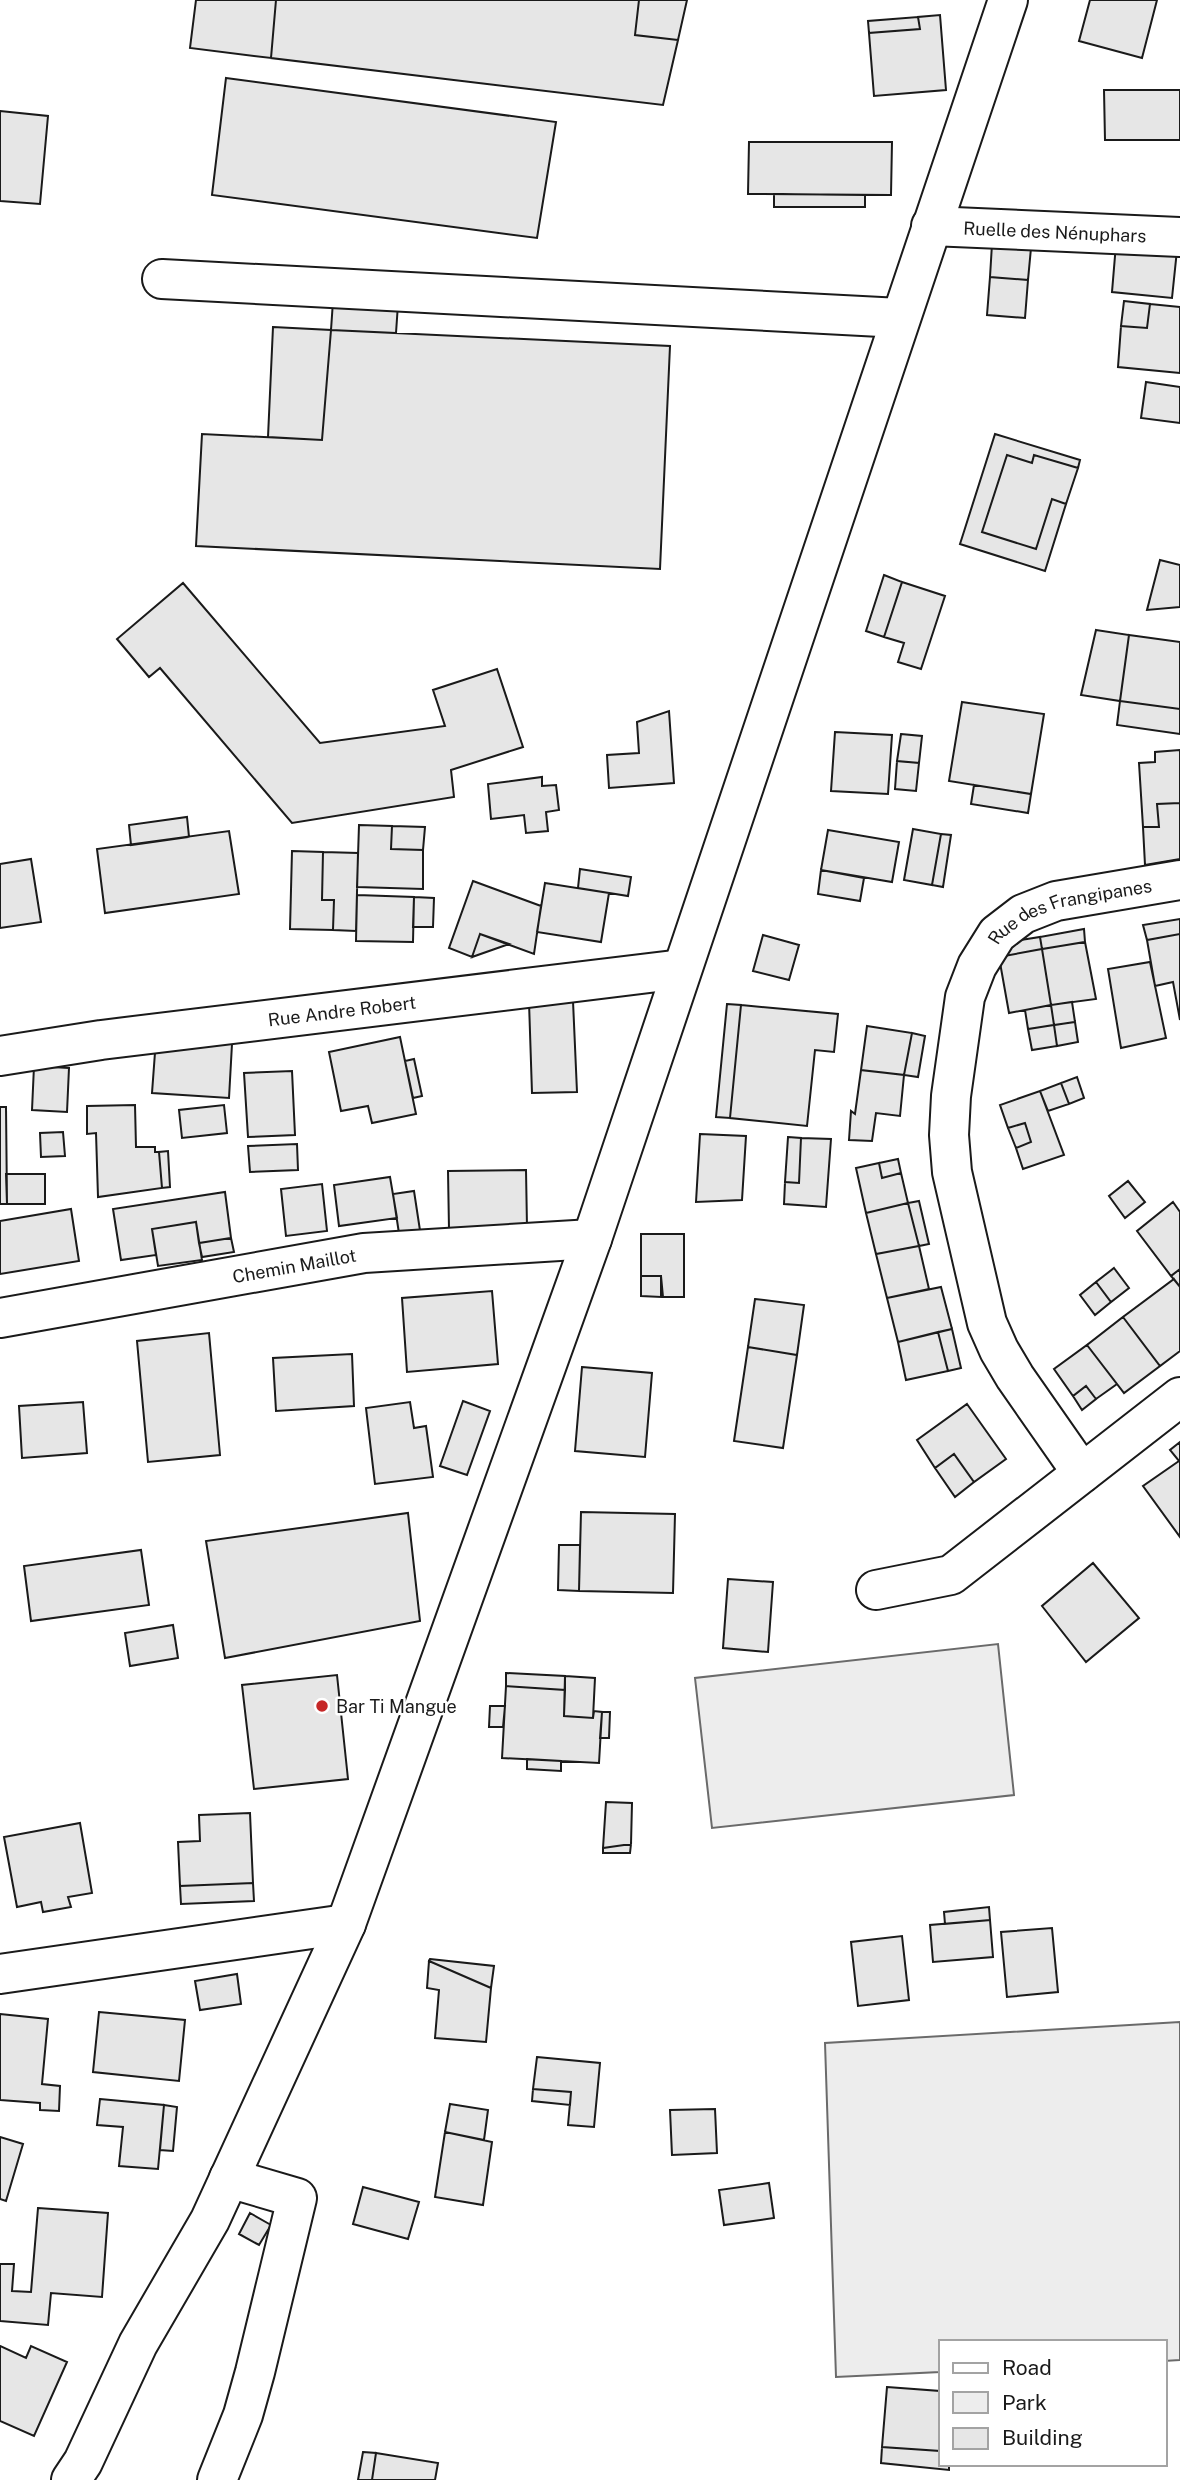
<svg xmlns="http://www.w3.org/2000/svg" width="1180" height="2480" viewBox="0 0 1180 2480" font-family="'Public Sans',sans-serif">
<rect width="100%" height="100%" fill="#fff"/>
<!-- green -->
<path fill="#ededed" stroke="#6a6a6a" stroke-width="2" d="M998,1644L1014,1795L712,1828L695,1678Z
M1180,2022V2360L1164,2361V2342H940V2372L836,2377L825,2043Z"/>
<!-- building -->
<path fill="#e6e6e6" stroke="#1a1a1a" stroke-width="2" d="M196,0H276L271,58L190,48Z
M276,0H639L635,35L678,40L663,105L271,58Z
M639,0H687L678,40L635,35Z
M1090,0H1157L1142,58L1079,41Z
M940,15L946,90L874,96L869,33L920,29L918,17Z
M918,17L920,29L869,33L868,21Z
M226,78L556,122L537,238L212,195Z
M1104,90H1180V140H1105Z
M0,111L48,116L40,204L0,201Z
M749,142H892L891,195L748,194Z
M774,194L865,195V207H774Z
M992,244L1031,248L1028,280L990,277Z
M1116,244L1177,250L1172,298L1112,292Z
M990,277L1028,280L1025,318L987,315Z
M333,301L398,304L396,333L331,330Z
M1124,301L1150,304L1147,328L1121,326Z
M1150,304L1180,307V373L1118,367L1121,326L1147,328Z
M273,327L331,330L322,440L268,437Z
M331,330L670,346L660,569L196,546L202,434L322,440Z
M1146,382L1180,387V423L1141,418Z
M995,434L1080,460L1078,468L1034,455L1032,463L1007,455L982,532L1036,549L1052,499L1066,504L1045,571L960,544Z
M1007,455L1032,463L1034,455L1078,468L1066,504L1052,499L1036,549L982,532Z
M1160,560L1180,565V607L1147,610Z
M884,575L902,582L884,637L866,631Z
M902,582L945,596L921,669L898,662L904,643L884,637Z
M183,583L320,743L445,726L433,690L497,669L523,747L451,770L454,797L292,823L160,668L149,677L117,639Z
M1096,630L1129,635L1120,701L1081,695Z
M1129,635L1180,642V709L1120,701Z
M1120,701L1180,709V734L1117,725Z
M962,702L1044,714L1031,794L949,781Z
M669,711L674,783L609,788L607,755L639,753L637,722Z
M835,732L892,735L888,794L831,791Z
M901,734L922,736L919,763L897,761Z
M1180,750V803L1157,804L1159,827H1143L1139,763L1155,762V752Z
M897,761L919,763L916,791L895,789Z
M542,777V786L556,785L559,810L546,812L548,831L526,833L524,815L491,819L488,784Z
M974,785L1031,794L1028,813L971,804Z
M1180,803V859L1145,865L1143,827H1159L1157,804Z
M187,817L189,837L131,845L129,825Z
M359,825L392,826L391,849L423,850V889L357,887Z
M392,826L425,827L423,850L391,849Z
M913,829L941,834L932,885L904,880Z
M828,830L899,842L892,882L821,870Z
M229,831L239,894L105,913L97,849Z
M941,834L951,835L943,887L932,885Z
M292,851L323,852L322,900H334L333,930L290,929Z
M323,852L358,853L356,931L333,930L334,900H322Z
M31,859L41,922L0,928V864Z
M580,869L631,877L628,896L578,888Z
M821,870L864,878L860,901L818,894Z
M473,881L541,906L534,954L480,934L472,957L449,948Z
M545,883L609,893L601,942L537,932Z
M357,895L414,897L413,942L356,941Z
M414,897L434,898L433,927H413Z
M1180,919V934L1147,940L1143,925Z
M1084,929L1085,942L1042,949L1040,937Z
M480,934L509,944L472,957Z
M1180,934V1020L1173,982L1155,986L1147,940Z
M763,935L799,945L789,980L753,971Z
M1040,937L1042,949L999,957L1001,943Z
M1085,942L1096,999L1051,1005L1042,949Z
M1042,949L1051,1005L1009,1013L999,957Z
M1150,962L1166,1038L1121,1048L1108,969Z
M573,1001L577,1092L532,1093L529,1002Z
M1072,1002L1075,1022L1054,1025L1051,1005Z
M727,1004L741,1005L730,1118L716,1117Z
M741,1005L838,1014L834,1052L815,1050L807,1126L730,1118Z
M1051,1005L1054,1025L1028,1029L1025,1010Z
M1075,1022L1078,1042L1057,1046L1054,1025Z
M1054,1025L1057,1046L1032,1050L1028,1029Z
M867,1026L912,1033L904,1075L861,1070Z
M912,1033L925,1036L918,1077L904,1075Z
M400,1037L416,1114L372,1123L368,1106L341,1111L329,1052Z
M156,1039L232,1044L229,1098L152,1093Z
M414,1059L422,1096L413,1098L405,1061Z
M34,1066L69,1068L67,1112L32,1110Z
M861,1070L904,1075L900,1116L876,1113L872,1141L849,1140L851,1111L855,1114Z
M292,1071L295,1135L248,1137L244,1073Z
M1077,1077L1084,1098L1069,1104L1061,1083Z
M1061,1083L1069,1104L1048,1111L1040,1091Z
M1040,1091L1064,1155L1023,1169L1016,1148L1031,1142L1025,1123L1008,1128L1000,1105Z
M135,1105L136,1147H155V1152H159L162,1188L98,1197L96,1133L87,1134V1106Z
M224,1105L227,1133L182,1138L179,1110Z
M0,1107H6L7,1204H0Z
M1025,1123L1031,1142L1016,1148L1008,1128Z
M63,1132L65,1156L41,1157L40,1133Z
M700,1134L746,1136L742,1200L696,1202Z
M788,1137L801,1138L799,1183L785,1182Z
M801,1138L831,1139L826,1207L784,1204L785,1182L799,1183Z
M297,1144L298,1170L250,1172L248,1146Z
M168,1151L170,1187L162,1188L159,1152Z
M898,1159L901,1173L882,1178L879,1163Z
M879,1163L882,1178L901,1173L908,1203L866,1213L856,1168Z
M526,1170L527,1227L449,1229L448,1171Z
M6,1174H45V1204H7Z
M390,1177L397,1218L339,1226L334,1185Z
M1128,1181L1145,1202L1125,1218L1109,1196Z
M322,1184L327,1231L286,1236L281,1189Z
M414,1191L421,1237L400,1240L393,1194Z
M225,1192L231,1238L199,1243L196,1222L152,1229L156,1255L121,1260L113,1209Z
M919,1201L929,1244L919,1246L908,1203Z
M1173,1202L1180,1212V1269L1171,1276L1137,1231Z
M908,1203L919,1246L876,1254L866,1213Z
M71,1209L79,1261L0,1274V1221Z
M196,1222L202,1260L158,1266L152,1229Z
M641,1234H684V1297H663L661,1276H641Z
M231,1238L234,1252L202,1257L199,1243Z
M919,1246L929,1289L887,1298L876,1254Z
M1114,1268L1129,1288L1111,1302L1096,1282Z
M1180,1269V1287L1171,1276Z
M641,1276H661V1297L641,1296Z
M1174,1279L1180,1287V1351L1160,1366L1123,1317Z
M1096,1282L1111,1302L1095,1315L1080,1295Z
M941,1287L952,1329L898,1342L887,1298Z
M492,1291L498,1364L407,1372L402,1298Z
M755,1299L804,1305L797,1355L748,1347Z
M1123,1317L1160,1366L1124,1393L1087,1345Z
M952,1329L961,1368L948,1371L938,1332Z
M938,1332L948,1371L906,1380L898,1342Z
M209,1333L220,1455L148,1462L137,1341Z
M1087,1345L1117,1384L1096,1399L1086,1386L1073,1396L1054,1369Z
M748,1347L797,1355L783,1448L734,1441Z
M352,1354L354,1406L276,1411L273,1358Z
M582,1367L652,1373L645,1457L575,1451Z
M1086,1386L1096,1399L1082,1410L1073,1396Z
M463,1401L490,1411L467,1475L440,1466Z
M83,1402L87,1453L22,1458L19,1406Z
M410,1402L414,1428L426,1426L433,1477L375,1484L366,1408Z
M967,1404L1006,1459L974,1482L954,1454L935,1468L917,1440Z
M1180,1442V1460L1179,1461L1170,1450Z
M954,1454L974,1482L955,1497L935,1468Z
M1179,1461L1180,1462V1537L1143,1486Z
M581,1512L675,1514L673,1593L579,1591Z
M408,1513L420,1621L225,1658L206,1541Z
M559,1545H580L579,1591L558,1590Z
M141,1550L149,1605L31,1621L24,1566Z
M1093,1563L1139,1618L1086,1662L1042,1606Z
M728,1579L773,1582L768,1652L723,1648Z
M173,1625L178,1658L130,1666L125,1633Z
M506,1673L565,1676V1690L506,1686Z
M337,1675L348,1779L254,1789L242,1685Z
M565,1676L595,1678L593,1718L564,1716Z
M506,1686L565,1690L564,1716L593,1718L594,1711L602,1712L599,1763L502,1758Z
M490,1706H505L503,1727H489Z
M602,1712H610L609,1738H600Z
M527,1759L561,1761V1771L527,1769Z
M606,1802L632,1803L631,1844L603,1848Z
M250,1813L253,1883L180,1886L178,1842L200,1841L199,1815Z
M80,1823L92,1893L68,1897L71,1907L43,1912L41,1902L17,1907L4,1837Z
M631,1844L630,1853H603V1848Z
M253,1883L254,1901L181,1904L180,1886Z
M989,1907L990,1920L945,1924L944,1912Z
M990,1920L993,1957L933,1962L930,1925Z
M1052,1928L1058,1992L1007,1997L1001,1932Z
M902,1936L909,2000L858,2006L851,1942Z
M430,1959L494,1966L491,1988L429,1961Z
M429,1961L491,1988L486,2042L435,2038L439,1990L427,1988Z
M237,1974L241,2004L200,2010L195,1981Z
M99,2012L185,2020L179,2081L93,2072Z
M0,2014L48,2019L42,2084L60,2086L59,2111L40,2110V2103L0,2100Z
M537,2057L600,2063L594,2127L568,2125L571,2092L533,2089Z
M533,2089L571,2092L570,2105L532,2101Z
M100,2099L164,2105L158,2169L119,2166L123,2127L97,2125Z
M450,2104L488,2110L484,2140L445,2132Z
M164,2105L177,2107L173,2151L160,2150Z
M715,2109L717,2153L672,2155L670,2110Z
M445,2132L492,2142L483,2205L435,2197Z
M0,2137L23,2144L6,2201L0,2199Z
M769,2183L774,2218L724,2225L719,2190Z
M363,2187L419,2202L408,2239L353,2224Z
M38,2208L108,2213L102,2297L51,2293L48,2325L0,2321V2264H14L12,2291L31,2292Z
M250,2213L271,2225L259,2245L239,2234Z
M0,2346L26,2358L31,2346L67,2362L34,2436L0,2421Z
M887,2387L940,2391V2451L882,2447Z
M882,2447L940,2451V2464H949V2470L881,2463Z
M363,2452L376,2453L372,2480H358Z
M376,2453L438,2463L435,2480H372Z"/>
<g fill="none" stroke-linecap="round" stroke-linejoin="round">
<defs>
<g id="minor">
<path id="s1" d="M931,226L1180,237"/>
<path d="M162,279L900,318"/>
<path id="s2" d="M0,1056L101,1040L682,969"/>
<path id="s3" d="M0,1318L364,1253L592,1239"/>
<path id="s4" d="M1082,1473L1015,1377L999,1350L987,1323L952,1172L949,1135L951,1096L965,997L977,966L997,934L1023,914L1056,901L1180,880"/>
<path d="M876,1590L951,1575L1180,1397"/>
<path d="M0,1974L346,1924"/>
<path d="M71,2480L83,2462L138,2344L210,2220L346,1924L592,1239L1008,0"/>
<path d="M217,2480L243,2415L255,2372L297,2198L229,2178"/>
</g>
</defs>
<!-- minor casing -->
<use href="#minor" stroke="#1a1a1a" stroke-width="42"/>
<!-- minor -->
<use href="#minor" stroke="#fff" stroke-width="38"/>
</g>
<!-- markers -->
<circle fill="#c62828" stroke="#fff" stroke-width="2.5" cx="322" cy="1706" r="7"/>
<g text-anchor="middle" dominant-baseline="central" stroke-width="5" stroke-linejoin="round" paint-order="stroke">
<!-- street labels -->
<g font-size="18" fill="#1a1a1a" stroke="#fff">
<text stroke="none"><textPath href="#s1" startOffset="124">Ruelle des Nénuphars</textPath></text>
<text stroke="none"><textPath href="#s4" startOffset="658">Rue des Frangipanes</textPath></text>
<text stroke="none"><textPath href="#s2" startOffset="345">Rue Andre Robert</textPath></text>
<text stroke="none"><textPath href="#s3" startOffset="299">Chemin Maillot</textPath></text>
</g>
<!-- poi labels -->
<g font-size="18" fill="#1a1a1a" stroke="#fff" text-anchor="start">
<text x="336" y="1706">Bar Ti Mangue</text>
</g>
</g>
<!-- legend -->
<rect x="939" y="2340" width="228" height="126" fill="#ffffff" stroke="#a3a3a3" stroke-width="2"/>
<rect x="953" y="2363" width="35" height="10" fill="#ffffff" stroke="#a3a3a3" stroke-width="2"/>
<text x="1002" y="2375" font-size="21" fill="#1a1a1a">Road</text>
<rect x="953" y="2392" width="35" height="21" fill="#ededed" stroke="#a3a3a3" stroke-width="2"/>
<text x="1002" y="2410" font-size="21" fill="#1a1a1a">Park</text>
<rect x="953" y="2428" width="35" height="21" fill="#e6e6e6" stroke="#a3a3a3" stroke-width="2"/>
<text x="1002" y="2445" font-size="21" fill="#1a1a1a">Building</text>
</svg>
